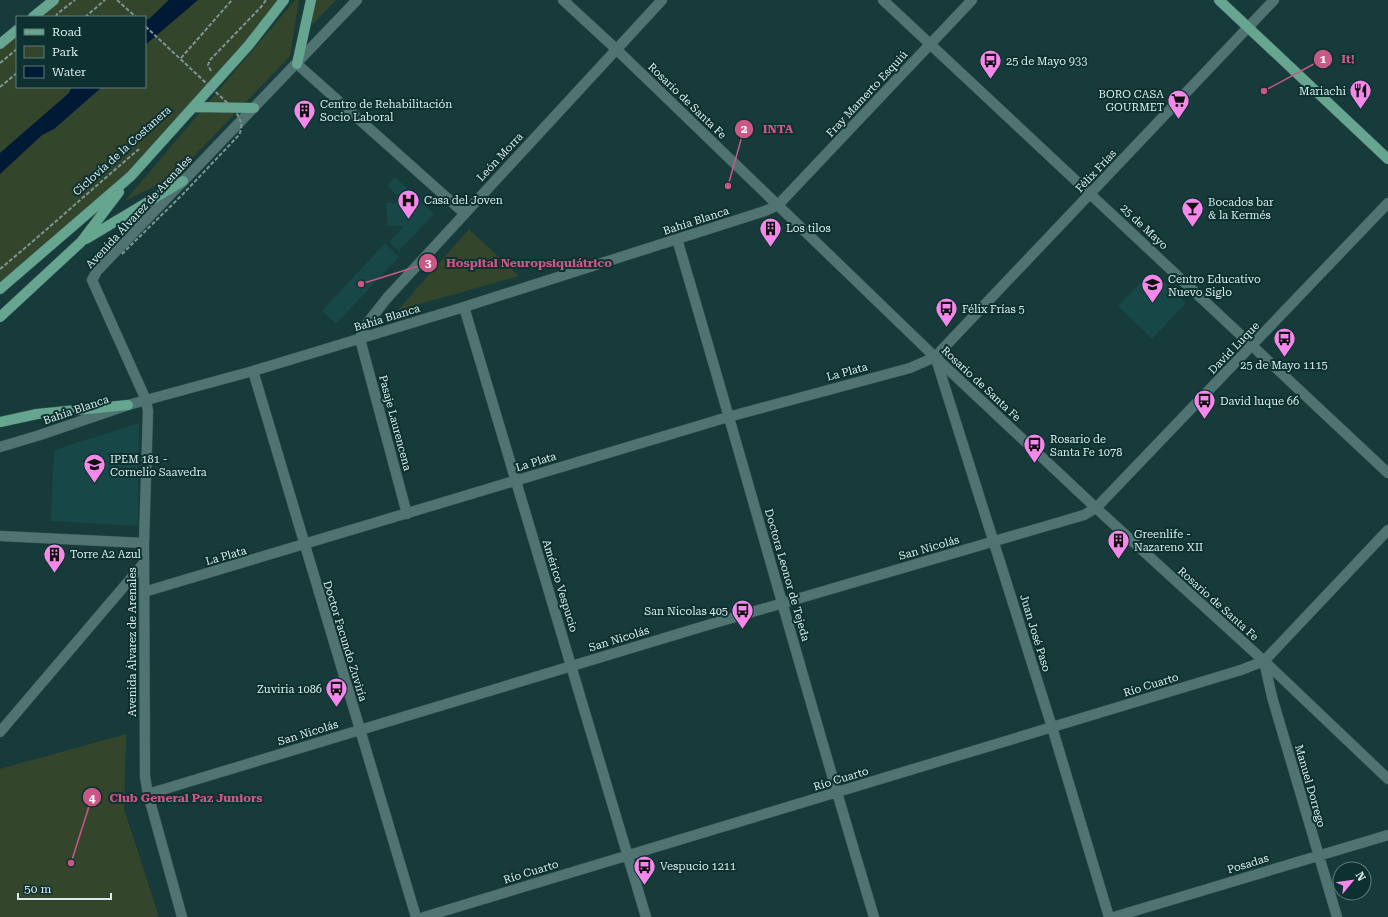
<svg xmlns="http://www.w3.org/2000/svg" width="1388" height="917" viewBox="0 0 1388 917" font-family="'Roboto Serif',serif">
<rect width="100%" height="100%" fill="#173b3a"/>
<!-- built -->
<path fill="#174746" d="M395,177L434,214L399,251L389,242L404,226H388L386,203L404,202L387,186Z
M385,243L399,257L336,324L322,311Z
M1152,271L1186,303L1152,339L1118,306Z
M139,423L138,526L51,521L54,450Z"/>
<!-- green -->
<path fill="#33462c" d="M54,0H169L150,18L145,21V17H33Z
M198,0H284L131,176L0,289V174L42,135L54,129L102,87H145V45Z
M295,0H299L290,56L174,177L125,201Z
M310,0H336L313,24L307,16Z
M17,30V87H72L69,93L0,153V44Z
M469,229L519,276L398,310Z
M126,734L124,809L159,917H0V769Z"/>
<!-- water -->
<path fill="#001934" d="M169,0H198L145,45V21L150,18Z
M72,87H102L54,129L42,135L0,174V153L69,93Z"/>
<g fill="none" stroke-linecap="round" stroke-linejoin="round">
<defs>
<path id="minor" d="M563,0L616,49L935,357L1096,508L1264,661L1388,779
M883,0L1388,473
M297,64L464,213
M677,239C744,465 806,692 874,917
M464,307L646,917
M936,359L1052,727L1109,917
M253,371L416,917
M0,447L40,435L128,405L253,371L464,307L765,211L778,205L972,0
M407,514L360,339L362,330L387,298L662,0
M0,536L144,543
M144,592C339,535 533,474 728,417C789,400 850,384 910,368L935,357L1274,0
M1264,661L1272,697L1337,917
M0,732L144,563
M148,794L701,627L1084,515L1096,508L1388,203
M182,917L148,794L145,777L144,543L148,411L146,400L92,280L97,271L357,0
M424,917L1241,670L1264,661L1388,530
M1114,917L1388,835"/>
<path id="major" d="M1219,0L1388,159
M33,17L54,0
M0,44L17,30
M297,64L311,0
M193,107L254,108
M86,239L183,181
M0,289L131,176L248,46L284,0
M0,317L81,242L119,192
M0,422L37,414L128,405"/>
</defs>
<!-- minor casing -->
<use href="#minor" stroke="#395756" stroke-width="11"/>
<!-- major casing -->
<use href="#major" stroke="#395756" stroke-width="11"/>
<!-- path -->
<path stroke="#7a9695" stroke-width="2" stroke-dasharray="4 2" stroke-linecap="butt" d="M117,0L136,17
M56,17L57,14L75,0
M85,17L105,0
M181,58L232,0
M0,63L17,49
M211,71L208,65L210,60L261,7L266,0
M0,87L17,73
M0,269C47,230 92,189 139,149"/>
<!-- minor -->
<use href="#minor" stroke="#507472" stroke-width="10"/>
<!-- major -->
<use href="#major" stroke="#66a691" stroke-width="10"/>
<!-- path-bridge -->
<path stroke="#7a9695" stroke-width="2" stroke-dasharray="4 2" stroke-linecap="butt" d="M122,254L183,194L239,135C244,124 240,120 235,110L145,26"/>
</g>
<!-- icons -->
<defs>
<symbol id="bus-pin" viewBox="-11 -11 22 30"><path d="M0 17L-7.5 6A9.5 9.5 0 1 1 7.5 6Z" fill="#f788eb" stroke="#0c3130"/><path d="M-5-6H5V4H4V6H2V4H-2V6H-4V4H-5ZM-3.5-4V0h7V-4ZM-3.5 1.2v1.5H-2V1.2ZM2 1.2v1.5H3.5V1.2Z" fill="#111"/></symbol>
<symbol id="restaurant-pin" viewBox="-11 -11 22 30"><path d="M0 17L-7.5 6A9.5 9.5 0 1 1 7.5 6Z" fill="#f788eb" stroke="#0c3130"/><path d="M-5-6h1v4h1v-4h1v4h1v-4h1v5L-1.5 .5V6h-2V.5L-5-1ZM5-6V6H3V1.5H1.5Q1.5-4 5-6Z" fill="#111"/></symbol>
<symbol id="supermarket-pin" viewBox="-11 -11 22 30"><path d="M0 17L-7.5 6A9.5 9.5 0 1 1 7.5 6Z" fill="#f788eb" stroke="#0c3130"/><path d="M-6-5.5h2.5l.6 2H6L4.5 2H-2.5L-4.4-4H-6ZM-1.5 3.2a1.3 1.3 0 1 0 .1 0ZM3 3.2a1.3 1.3 0 1 0 .1 0Z" fill="#111"/></symbol>
<symbol id="building-pin" viewBox="-11 -11 22 30"><path d="M0 17L-7.5 6A9.5 9.5 0 1 1 7.5 6Z" fill="#f788eb" stroke="#0c3130"/><path d="M-4-6H4V6H1V3H-1V6H-4ZM-2.5-4.3h1.7v1.8h-1.7ZM.8-4.3h1.7v1.8H.8ZM-2.5-1h1.7V.8h-1.7ZM.8-1h1.7V.8H.8Z" fill="#111"/></symbol>
<symbol id="hospital-pin" viewBox="-11 -11 22 30"><path d="M0 17L-7.5 6A9.5 9.5 0 1 1 7.5 6Z" fill="#f788eb" stroke="#0c3130"/><path d="M-5-5h3v3.5h4V-5h3V5h-3V1.5h-4V5h-3Z" fill="#111"/></symbol>
<symbol id="bar-pin" viewBox="-11 -11 22 30"><path d="M0 17L-7.5 6A9.5 9.5 0 1 1 7.5 6Z" fill="#f788eb" stroke="#0c3130"/><path d="M-6-5H6L.8 .8V4.5H3.5V6h-7V4.5H-.8V.8Z" fill="#111"/></symbol>
<symbol id="school-pin" viewBox="-11 -11 22 30"><path d="M0 17L-7.5 6A9.5 9.5 0 1 1 7.5 6Z" fill="#f788eb" stroke="#0c3130"/><path d="M0-5L7-2L0 1L-7-2ZM-4 1L0 2.5L4 1V4Q0 6-4 4Z" fill="#111"/></symbol>
</defs>
<g fill-rule="evenodd">
<use href="#bus-pin" x="978" y="48" width="25" height="34"/>
<use href="#restaurant-pin" x="1348" y="78" width="25" height="34"/>
<use href="#supermarket-pin" x="1166" y="88" width="25" height="34"/>
<use href="#building-pin" x="292" y="98" width="25" height="34"/>
<use href="#hospital-pin" x="396" y="188" width="25" height="34"/>
<use href="#bar-pin" x="1180" y="196" width="25" height="34"/>
<use href="#building-pin" x="758" y="216" width="25" height="34"/>
<use href="#school-pin" x="1140" y="272" width="25" height="34"/>
<use href="#bus-pin" x="934" y="296" width="25" height="34"/>
<use href="#bus-pin" x="1272" y="326" width="25" height="34"/>
<use href="#bus-pin" x="1192" y="388" width="25" height="34"/>
<use href="#bus-pin" x="1022" y="432" width="25" height="34"/>
<use href="#school-pin" x="82" y="452" width="25" height="34"/>
<use href="#building-pin" x="1106" y="528" width="25" height="34"/>
<use href="#building-pin" x="42" y="542" width="25" height="34"/>
<use href="#bus-pin" x="730" y="598" width="25" height="34"/>
<use href="#bus-pin" x="324" y="676" width="25" height="34"/>
<use href="#bus-pin" x="632" y="854" width="25" height="34"/>
</g>
<g text-anchor="middle" dominant-baseline="central" stroke-width="4" stroke-linejoin="round" paint-order="stroke">
<!-- poi labels -->
<g font-size="11" fill="#daedec" stroke="#0c3130" text-anchor="start">
<text x="1006" y="61">25 de Mayo 933</text>
<text x="1346" y="91" text-anchor="end">Mariachi</text>
<text x="1164" y="94" text-anchor="end">BORO CASA<tspan x="1164" dy="13">GOURMET</tspan></text>
<text x="320" y="104">Centro de Rehabilitación<tspan x="320" dy="13">Socio Laboral</tspan></text>
<text x="424" y="200">Casa del Joven</text>
<text x="1208" y="202">Bocados bar<tspan x="1208" dy="13">&amp; la Kermés</tspan></text>
<text x="786" y="228">Los tilos</text>
<text x="1168" y="279">Centro Educativo<tspan x="1168" dy="13">Nuevo Siglo</tspan></text>
<text x="962" y="309">Félix Frías 5</text>
<text x="1284" y="365" text-anchor="middle">25 de Mayo 1115</text>
<text x="1220" y="401">David luque 66</text>
<text x="1050" y="439">Rosario de<tspan x="1050" dy="13">Santa Fe 1078</tspan></text>
<text x="110" y="459">IPEM 181 -<tspan x="110" dy="13">Cornelio Saavedra</tspan></text>
<text x="1134" y="534">Greenlife -<tspan x="1134" dy="13">Nazareno XII</tspan></text>
<text x="70" y="554">Torre A2 Azul</text>
<text x="728" y="611" text-anchor="end">San Nicolas 405</text>
<text x="322" y="689" text-anchor="end">Zuviria 1086</text>
<text x="660" y="866">Vespucio 1211</text>
</g>
<!-- street labels -->
<g font-size="11" fill="#daedec" stroke="#0c3130">
<text transform="translate(867 94) rotate(-47)">Fray Mamerto Esquiú</text>
<text transform="translate(687 101) rotate(44)">Rosario de Santa Fe</text>
<text transform="translate(122 151) rotate(-42)">Ciclovía de la Costanera</text>
<text transform="translate(500 157) rotate(-47)">León Morra</text>
<text transform="translate(1096 171) rotate(-47)">Félix Frías</text>
<text transform="translate(139 212) rotate(-47)">Avenida Álvarez de Arenales</text>
<text transform="translate(696 221) rotate(-18)">Bahía Blanca</text>
<text transform="translate(1144 227) rotate(43)">25 de Mayo</text>
<text transform="translate(387 318) rotate(-17)">Bahía Blanca</text>
<text transform="translate(1234 348) rotate(-46)">David Luque</text>
<text transform="translate(847 372) rotate(-15)">La Plata</text>
<text transform="translate(981 384) rotate(43)">Rosario de Santa Fe</text>
<text transform="translate(76 410) rotate(-19)">Bahía Blanca</text>
<text transform="translate(395 423) rotate(75)">Pasaje Laurencena</text>
<text transform="translate(536 462) rotate(-17)">La Plata</text>
<text transform="translate(929 548) rotate(-16)">San Nicolás</text>
<text transform="translate(226 556) rotate(-16)">La Plata</text>
<text transform="translate(787 575) rotate(74)">Doctora Leonor de Tejeda</text>
<text transform="translate(560 586) rotate(73)">Américo Vespucio</text>
<text transform="translate(1218 604) rotate(42)">Rosario de Santa Fe</text>
<text transform="translate(1035 633) rotate(73)">Juan José Paso</text>
<text transform="translate(619 639) rotate(-17)">San Nicolás</text>
<text transform="translate(345 641) rotate(73)">Doctor Facundo Zuviría</text>
<text transform="translate(132 642) rotate(-90)">Avenida Álvarez de Arenales</text>
<text transform="translate(1151 685) rotate(-17)">Río Cuarto</text>
<text transform="translate(308 733) rotate(-17)">San Nicolás</text>
<text transform="translate(841 779) rotate(-17)">Río Cuarto</text>
<text transform="translate(1310 786) rotate(74)">Manuel Dorrego</text>
<text transform="translate(1248 864) rotate(-17)">Posadas</text>
<text transform="translate(531 872) rotate(-17)">Río Cuarto</text>
</g>
</g>
<!-- callouts -->
<path fill="none" stroke="#c95886" stroke-width="1.5" d="M1264 91L1323 59M728 186L744 129M361 284L428 263M71 863L92 797"/>
<g fill="#c95886" stroke="#0c3130" stroke-width="1.5">
<circle cx="1264" cy="91" r="4"/>
<circle cx="728" cy="186" r="4"/>
<circle cx="361" cy="284" r="4"/>
<circle cx="71" cy="863" r="4"/>
<circle cx="1323" cy="59" r="10"/>
<circle cx="744" cy="129" r="10"/>
<circle cx="428" cy="263" r="10"/>
<circle cx="92" cy="797" r="10"/>
</g>
<g font-size="12" text-anchor="middle" font-weight="bold" fill="#fff">
<text x="1323" y="63">1</text>
<text x="744" y="133">2</text>
<text x="428" y="267">3</text>
<text x="92" y="802">4</text>
</g>
<g font-size="12" text-anchor="middle" font-weight="bold" fill="#c95886" stroke="#0c3130" stroke-width="4" stroke-linejoin="round" paint-order="stroke">
<text x="1348" y="63">It!</text>
<text x="778" y="133">INTA</text>
<text x="529" y="267">Hospital Neuropsiquiátrico</text>
<text x="186" y="802">Club General Paz Juniors</text>
</g>
<!-- legend -->
<rect x="16" y="16" width="130" height="72" fill="#0c3130" stroke="#5e7c7b"/>
<rect x="24" y="29" width="20" height="6" fill="#66a691" stroke="#5e7c7b"/>
<text x="52" y="36" font-size="12" fill="#daedec">Road</text>
<rect x="24" y="46" width="20" height="12" fill="#33462c" stroke="#5e7c7b"/>
<text x="52" y="56" font-size="12" fill="#daedec">Park</text>
<rect x="24" y="66" width="20" height="12" fill="#001934" stroke="#5e7c7b"/>
<text x="52" y="76" font-size="12" fill="#daedec">Water</text>
<!-- north arrow -->
<g transform="translate(1352 881) rotate(61)"><circle r="19" fill="#0c3130" stroke="#5e7c7b"/>
<path d="M0-3L7 15L0 10L-7 15Z" fill="#f788eb"/>
<text y="-6" font-size="11" font-weight="bold" text-anchor="middle" fill="#daedec">N</text>
</g>
<!-- scale -->
<path d="M18 893v6h93v-6" fill="none" stroke="#daedec" stroke-width="2"/>
<text x="24" y="893" font-size="12" fill="#daedec" stroke="#0c3130" stroke-width="3" paint-order="stroke">50 m</text>
</svg>
